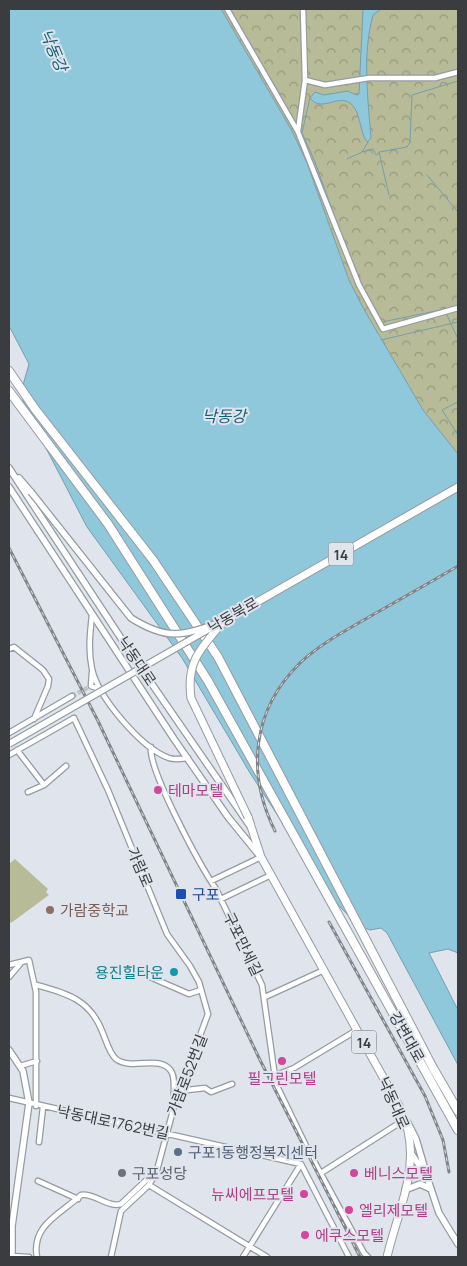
<svg xmlns="http://www.w3.org/2000/svg" width="467" height="1266" viewBox="0 0 467 1266" font-family="Manrope,'Noto Sans KR',sans-serif">
<defs>
<pattern id="park-crowns" width="20" height="18" patternUnits="userSpaceOnUse" patternTransform="scale(1.25)"><rect width="20" height="18" fill="#b7bb98"/><path d="M2 6a3 3 0 1 1 6 0M12 15a3 3 0 1 1 6 0" fill="none" stroke="#96997d"/></pattern>
</defs>
<rect width="100%" height="100%" fill="#e0e5ed"/>
<!-- park -->
<path fill="url(#park-crowns)" d="M221,9H458V454L423,410L362,306L349,280L307,163L292,131Z"/>
<!-- pitch -->
<path fill="#b7bb98" d="M15,859L48,889L46,892L49,895L11,923L9,920V864Z"/>
<!-- water -->
<path fill="#90c8db" stroke="#769eac" d="M9,9H221L292,131L307,163L349,280L362,306L423,410L458,454V953L448,949L429,953L458,1010V1065L387,933L381,928L370,930L357,925L331,897L250,773L182,658L87,527L23,404V385L29,364L9,326Z
M363,9H381L373,15C362,55 368,98 371,138L367,142C359,132 361,110 350,103C338,94 321,113 310,98L315,92L324,95L348,91L356,95L359,94Z"/>
<g fill="none" stroke-linecap="round" stroke-linejoin="round">
<!-- stream -->
<path stroke="#769eac" stroke-width="1" d="M310,98L302,133L315,162L334,215
M362,152L373,149L376,155L379,153
M347,159L362,152L368,142
M427,175L458,212
M389,195L379,152L407,147L410,142L412,95L458,81
M360,282L382,322L445,309
M446,313L458,339
M381,340L458,322
M458,402L442,410L458,435"/>
<!-- street-tunnel -->
<path stroke="#bfc3ca" stroke-width="4.5" stroke-dasharray="4.5 2" stroke-linecap="butt" d="M72,696L91,686"/>
<defs>
<path id="street" d="M227,9L298,132L359,285L383,329L458,308
M303,9L305,80L325,85L369,78H435L458,72
M298,131L305,80
M92,615C90,633 88,651 92,669C98,697 141,748 169,758C175,760 181,759 188,758
M9,649L14,647L43,670L49,679L48,686L34,719
M92,672L91,686L100,689
M9,733L72,696
M151,747C148,770 201,867 216,889L262,985L276,1084L308,1150L364,1253L368,1257
M17,750L44,785L28,792
M9,755L74,718L108,790L167,934L190,966L199,982L208,1014L175,1103L157,1170L121,1204C108,1208 95,1193 81,1195C61,1214 31,1225 37,1257
M44,785L66,766
M211,881L261,857
M221,899L271,875
M9,965L29,960L36,992V1106
M9,977L20,964
M150,977L189,994L201,990
M36,985C67,993 90,1000 102,1031C106,1040 109,1053 116,1059C132,1071 160,1054 171,1071C176,1078 173,1092 174,1101
M265,997L324,970
M20,1066L37,1061
M274,1076L294,1068L357,1030
M179,1091L205,1088L211,1092L232,1084
M9,1098L301,1164L349,1257
M39,1142L43,1107
M321,1173L404,1120
M38,1181L78,1199
M149,1185L267,1257
M11,1256L29,1257
M111,1257L121,1211L149,1185L157,1171
M243,1257L301,1164"/>
<path id="secondary" d="M9,468L136,661L250,826
M19,478L31,492
M9,487L174,739L228,817L259,855
M9,1050L23,1071L29,1103L12,1226V1257
M408,1123L416,1139L426,1173
M411,1153L427,1177L439,1213L458,1244
M405,1190L420,1184L431,1189"/>
<path id="primary" d="M224,621L458,487
M248,817L261,857L399,1106C402,1114 406,1122 408,1131C418,1173 396,1217 387,1257"/>
<path id="highway" d="M9,371L35,409L153,560L218,657L433,1068L458,1111
M9,391L108,524L208,681L458,1130"/>
</defs>
<!-- street casing -->
<use href="#street" stroke="#969ba2" stroke-width="7"/>
<!-- secondary casing -->
<use href="#secondary" stroke="#969ba2" stroke-width="8"/>
<!-- primary casing -->
<use href="#primary" stroke="#969ba2" stroke-width="9"/>
<!-- highway casing -->
<use href="#highway" stroke="#969ba2" stroke-width="10"/>
<!-- street -->
<use href="#street" stroke="#fff" stroke-width="4.5"/>
<!-- secondary -->
<use href="#secondary" stroke="#fff" stroke-width="5.5"/>
<!-- primary -->
<use href="#primary" stroke="#fff" stroke-width="7"/>
<!-- highway -->
<use href="#highway" stroke="#fff" stroke-width="8"/>
<defs>
<path id="rail" d="M9,548L98,721L260,1060L360,1257
M275,831C246,773 252,710 300,663C320,644 345,631 369,617C399,600 429,583 458,566
M329,922L425,1096L443,1140L449,1172"/>
</defs>
<!-- rail casing -->
<use href="#rail" stroke="#808388" stroke-width="3"/>
<!-- rail -->
<use href="#rail" stroke="#e0e5ed" stroke-width="1" stroke-dasharray="4" stroke-linecap="butt"/>
<defs>
<path id="secondary-bridge" d="M31,492L131,618C169,642 184,635 224,621
M9,744L209,629"/>
<path id="primary-bridge" d="M224,621C201,648 186,661 191,698L248,817"/>
</defs>
<!-- secondary-bridge casing -->
<use href="#secondary-bridge" stroke="#969ba2" stroke-width="8" stroke-linecap="butt"/>
<!-- primary-bridge casing -->
<use href="#primary-bridge" stroke="#969ba2" stroke-width="9" stroke-linecap="butt"/>
<!-- secondary-bridge -->
<use href="#secondary-bridge" stroke="#fff" stroke-width="5.5"/>
<!-- primary-bridge -->
<use href="#primary-bridge" stroke="#fff" stroke-width="7"/>
</g>
<!-- markers -->
<g fill="#d1479c" stroke="#e0e5ed" stroke-width="2">
<circle cx="158" cy="790" r="5"/>
<circle cx="282" cy="1061" r="5"/>
<circle cx="354" cy="1173" r="5"/>
<circle cx="304" cy="1194" r="5"/>
<circle cx="349" cy="1210" r="5"/>
<circle cx="305" cy="1235" r="5"/>
</g>
<rect fill="#1a4fb4" stroke="#e0e5ed" stroke-width="2" x="175" y="888" width="12" height="12" rx="2.5"/>
<circle fill="#8d6e63" stroke="#e0e5ed" stroke-width="2" cx="50" cy="910" r="5"/>
<circle fill="#0f9aa8" stroke="#e0e5ed" stroke-width="2" cx="174" cy="972" r="5"/>
<circle fill="#5c6f8a" stroke="#e0e5ed" stroke-width="2" cx="178" cy="1152" r="5"/>
<circle fill="#6b7280" stroke="#e0e5ed" stroke-width="2" cx="122" cy="1173" r="5"/>
<g text-anchor="middle" dominant-baseline="central" stroke-width="4" stroke-linejoin="round" paint-order="stroke">
<!-- shield labels -->
<g fill="#e0e5ed" stroke="#6c6f73" stroke-width="1">
<rect x="328.5" y="542.5" width="25" height="23" rx="4"/>
<rect x="351.5" y="1030.5" width="25" height="23" rx="4"/>
</g>
<g font-size="14" font-weight="bold" fill="#3a3c3f">
<text x="341" y="554">14</text>
<text x="364" y="1042">14</text>
</g>
<!-- street labels -->
<g font-size="15" fill="#3a3c3f" stroke="#e0e5ed">
<text transform="translate(233 615) rotate(-30)">낙동북로</text>
<text transform="translate(137 661) rotate(56)">낙동대로</text>
<text transform="translate(140 867) rotate(67)">가람로</text>
<text transform="translate(243 944) rotate(64)">구포만세길</text>
<text transform="translate(407 1037) rotate(61)">강변대로</text>
<text transform="translate(187 1075) rotate(-69)">가람로52번길</text>
<text transform="translate(394 1103) rotate(66)">낙동대로</text>
<text transform="translate(113 1122) rotate(12)">낙동대로1762번길</text>
</g>
<!-- hotel labels -->
<g font-size="15" fill="#b23c85" stroke="#e0e5ed" text-anchor="start">
<text x="168" y="790">테마모텔</text>
<text x="282" y="1078" text-anchor="middle">필그린모텔</text>
<text x="364" y="1173">베니스모텔</text>
<text x="294" y="1194" text-anchor="end">뉴씨에프모텔</text>
<text x="359" y="1210">엘리제모텔</text>
<text x="315" y="1235">에쿠스모텔</text>
</g>
<!-- transit labels -->
<g font-size="15" fill="#164399" stroke="#e0e5ed" text-anchor="start">
<text x="192" y="894">구포</text>
</g>
<!-- education labels -->
<g font-size="15" fill="#785e54" stroke="#e0e5ed" text-anchor="start">
<text x="60" y="910">가람중학교</text>
</g>
<!-- culture labels -->
<g font-size="15" fill="#0d838f" stroke="#e0e5ed" text-anchor="end">
<text x="164" y="972">용진힐타운</text>
</g>
<!-- service labels -->
<g font-size="15" fill="#4e5e75" stroke="#e0e5ed" text-anchor="start">
<text x="188" y="1152">구포1동행정복지센터</text>
</g>
<!-- worship labels -->
<g font-size="15" fill="#5b616d" stroke="#e0e5ed" text-anchor="start">
<text x="132" y="1173">구포성당</text>
</g>
<!-- water labels -->
<g font-size="16" font-style="italic" fill="#165f72" stroke="#e0e5ed">
<text transform="translate(54 50) rotate(67)">낙동강</text>
<text x="224" y="416">낙동강</text>
</g>
</g>
<!-- border -->
<rect width="467" height="1266" fill="none" stroke="#3a3c3f" stroke-width="20"/>
</svg>
